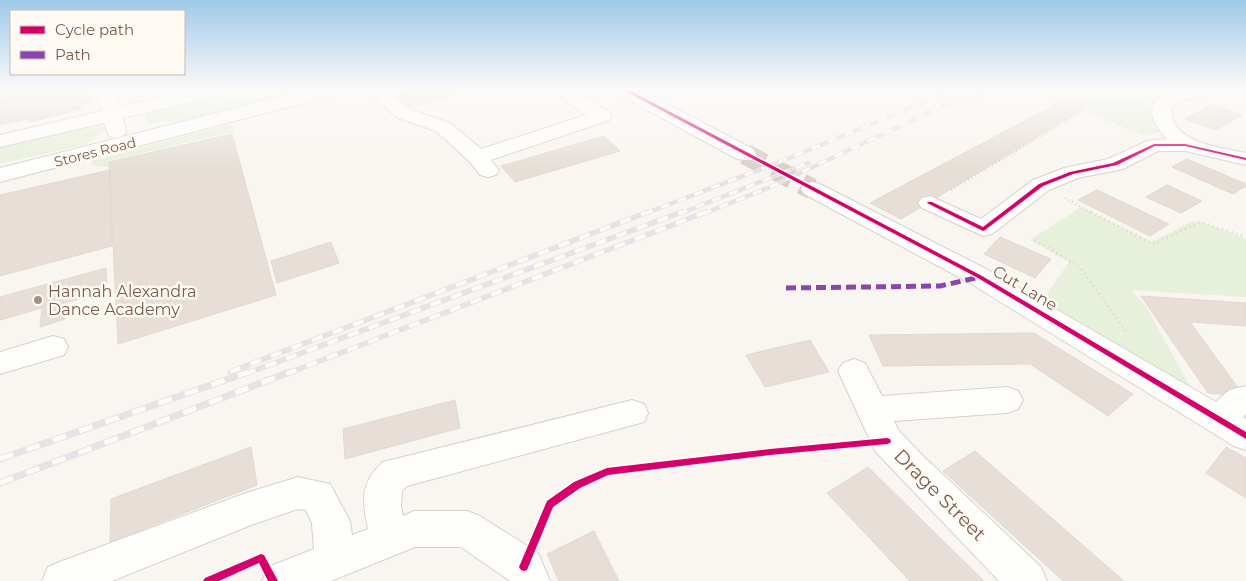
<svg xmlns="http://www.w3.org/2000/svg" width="1246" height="581" viewBox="0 0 1246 581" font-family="Montserrat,sans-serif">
<rect width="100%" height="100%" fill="#f9f5f0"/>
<!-- green -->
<path fill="#e7f0db" d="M242,89H304L182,121L148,123L144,118L148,113L160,107Z
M1047,89H1191L1163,95L1151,103L1150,115L1161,129L1160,132L1144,135L1076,105L1037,95Z
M100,123L107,129L86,144L0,164V145Z
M231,124L236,131L109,161V166L102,167L91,165L93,160Z
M1081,207L1151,242L1193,221L1207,224L1246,239V297L1131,290L1147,308L1194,394L1040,304L1069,262L1030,240Z"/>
<!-- building -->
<path fill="#e6ded7" stroke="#e2d8d2" d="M88,89L94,101L79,105L81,109L30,122L28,119L0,125L1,90Z
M416,89L470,90L408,109L393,96Z
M1062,101L1084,109L901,219L870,203Z
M1212,104L1242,115L1216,130L1185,119Z
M232,134L276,295L118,344L109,162Z
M604,136L620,151L515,182L501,166Z
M1187,159L1246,184V186L1233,194L1172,167Z
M110,170L112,246L0,276V195Z
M1167,185L1202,201L1181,213L1146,197Z
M1097,190L1169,224L1150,236L1078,200Z
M1000,237L1051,259L1035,278L984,254Z
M331,242L339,263L277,283L271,261Z
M106,268L107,291L65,303V319L40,327L42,308L0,320V297Z
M1141,296L1246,303V326L1190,322L1244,396L1208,393Z
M1034,333L1133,394L1108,416L1030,364L883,366L869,335Z
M810,340L829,372L765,387L746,355Z
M455,400L460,428L345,459L343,429Z
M251,447L257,485L110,542L111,499Z
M1226,447L1246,458V498L1206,473Z
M975,451L1124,581H1063L943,471Z
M868,467L984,581H910L827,493Z
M594,531L619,581H559L547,554Z"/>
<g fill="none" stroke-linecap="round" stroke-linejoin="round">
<!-- minor-tunnel -->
<path stroke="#d9cfc7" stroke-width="21" stroke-dasharray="21 11" stroke-linecap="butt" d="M745,154L812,189"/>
<defs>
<path id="minor" d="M96,89H114L120,107L197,89H232L230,93L123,118L126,132L123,136L116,138L109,136L104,123L0,147V135L102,111Z
M311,89H344L342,93L0,182V168Z
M363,89H384L412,110L450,123L481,149L586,115L550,89H573L609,112L612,116L609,120L491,160L499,170L496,175L488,177L480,175L470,162L436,131L398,118Z
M614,89H638L753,149L756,154L753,159L745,160L737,159L616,93Z
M1182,89H1221L1219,93L1184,100L1172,106C1167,143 1221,147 1246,153V165L1185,151H1158L1123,169L1078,178L1049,190L992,234L983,236L922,208L918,203L922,198L930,196L981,219L1033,180L1064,168L1108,159L1147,141L1167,139C1143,113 1148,96 1182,89Z
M812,182L820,184L990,271L1216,402L1229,390L1246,386V414L1243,417L1246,419V450L1234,446L970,283L804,194L801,189L804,184Z
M53,336L64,339L68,347L64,355L0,374V352Z
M854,359L865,363L882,396L1007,387L1018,391L1023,400L1018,409L1007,413L894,421L899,431L922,455L1041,567L1047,581H999L875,451L838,371L843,363Z
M632,400L644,404L648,413L644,422L407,486L402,491L401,506L403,516L414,511H467L480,516L538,553L550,581H510L461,547H415L331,581H262L268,567L314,549L312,523L306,510L298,509L251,525L112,581H42L48,567L62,561L246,493L298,477L330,484L350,521L352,535L368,529C362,500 360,483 383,462Z"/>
</defs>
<!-- minor casing -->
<use href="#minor" stroke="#d7d1cb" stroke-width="2"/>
<!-- path-far1 -->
<path stroke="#dcd5d0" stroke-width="2.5" stroke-dasharray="1 3" stroke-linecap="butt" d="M951,190L1084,111L1134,131
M1065,198L1093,214"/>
<!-- path -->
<path stroke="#dcd5d0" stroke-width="3" stroke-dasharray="1 4" stroke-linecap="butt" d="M1091,212L1153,244L1200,222L1246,237
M1035,240L1080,267L1127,333"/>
<!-- minor -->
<use href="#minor" fill="#fefefd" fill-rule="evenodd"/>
<defs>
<path id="rail-far2" d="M972,100L994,89
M644,214L787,159L956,89
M679,214L808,163
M703,214L770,187L979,89"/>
<path id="rail-far1" d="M230,372L648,212
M245,374L682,212
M286,374L706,212"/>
<path id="rail" d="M0,459L248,372
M0,483L290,372"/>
</defs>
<!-- rail-far2 casing -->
<use href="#rail-far2" stroke="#e6e3e7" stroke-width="4.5"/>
<!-- rail-far1 casing -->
<use href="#rail-far1" stroke="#e6e3e7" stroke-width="5.5"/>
<!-- rail casing -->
<use href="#rail" stroke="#e6e3e7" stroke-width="7"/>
<!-- rail-far2 -->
<use href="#rail-far2" stroke="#fffaf3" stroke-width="3" stroke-dasharray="9" stroke-linecap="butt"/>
<!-- rail-far1 -->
<use href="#rail-far1" stroke="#fffaf3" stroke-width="4" stroke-dasharray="11" stroke-linecap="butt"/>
<!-- rail -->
<use href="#rail" stroke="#fffaf3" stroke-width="5" stroke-dasharray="14" stroke-linecap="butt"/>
<!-- quiet -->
<path stroke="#8e44ad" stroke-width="5" stroke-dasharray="10 5" stroke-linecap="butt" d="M786,288L940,286L980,277"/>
<defs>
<path id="cycleway" d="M621,89H627L982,276L1246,432V439L978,278Z
M1154,144H1185L1246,158V160L1185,146H1155L1117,165L1073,174L1043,186L985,230L983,231L927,203L928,202H932L983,227L1039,184L1070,172L1113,163Z
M887,438L890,439L891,441L890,443L887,444L770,455L608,475L580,488L553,507L527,570L524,571L521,570L519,567L547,501L574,482L607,468L770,449Z
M261,554L264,555L278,581H268L259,563L219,581H203L205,578Z"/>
</defs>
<!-- cycleway casing -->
<use href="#cycleway" stroke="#fffaf3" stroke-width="3"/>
<!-- cycleway -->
<use href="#cycleway" fill="#d6006c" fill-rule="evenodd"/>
</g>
<!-- sky -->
<linearGradient id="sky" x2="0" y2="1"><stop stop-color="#9ec9e9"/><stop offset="0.52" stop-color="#fcfaf8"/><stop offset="1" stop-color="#fcfaf8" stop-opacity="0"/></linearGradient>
<rect width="1246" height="171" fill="url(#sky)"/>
<!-- markers -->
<circle fill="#a69286" stroke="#fffaf3" stroke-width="2" cx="38" cy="300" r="5"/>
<g text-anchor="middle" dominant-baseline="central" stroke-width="5" stroke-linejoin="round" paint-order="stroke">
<!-- far-street labels -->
<g font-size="14" fill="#7a5c4d" stroke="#fffaf3">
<text transform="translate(95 152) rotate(-14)">Stores Road</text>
</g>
<!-- street labels -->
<g font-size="16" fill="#7a5c4d" stroke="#fffaf3">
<text transform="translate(1025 288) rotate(31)">Cut Lane</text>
</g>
<!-- poi labels -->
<g font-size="16" fill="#7a5c4d" stroke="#fffaf3" text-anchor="start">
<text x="48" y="291">Hannah Alexandra<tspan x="48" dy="18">Dance Academy</tspan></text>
</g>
<!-- near-street labels -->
<g font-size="19" fill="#7a5c4d" stroke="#fffaf3">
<text transform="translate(940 495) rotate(45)">Drage Street</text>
</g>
</g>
<!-- legend -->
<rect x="10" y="10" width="175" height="65" fill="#fffaf3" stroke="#cabbb1"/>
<rect x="20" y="26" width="25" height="8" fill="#d6006c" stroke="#cabbb1"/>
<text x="55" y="35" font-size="15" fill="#7a5c4d">Cycle path</text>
<rect x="20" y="51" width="25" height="8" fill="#8e44ad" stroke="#cabbb1"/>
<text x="55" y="60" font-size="15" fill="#7a5c4d">Path</text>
</svg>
